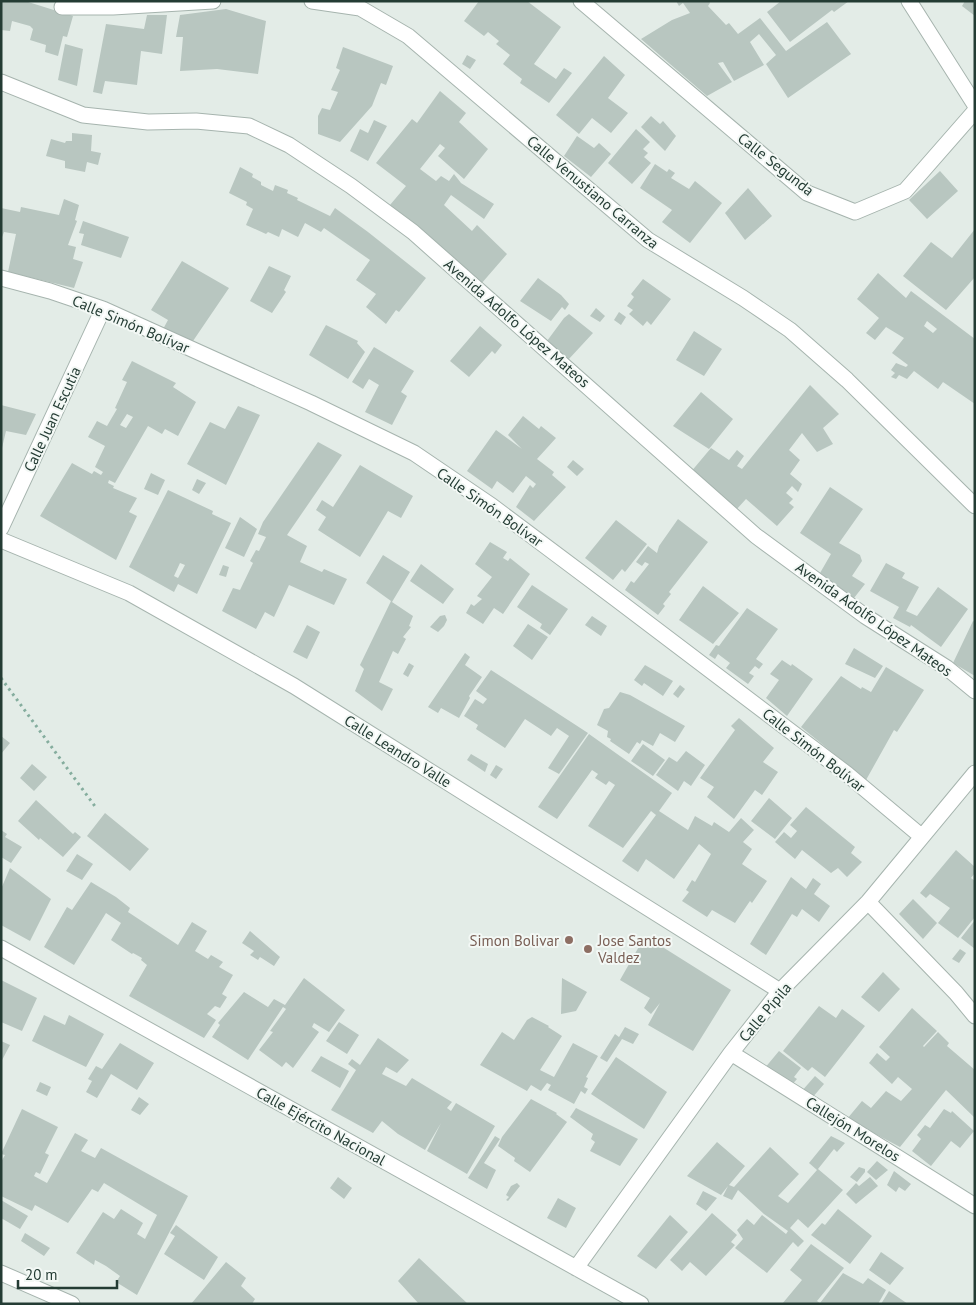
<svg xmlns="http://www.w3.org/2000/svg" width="976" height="1305" viewBox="0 0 976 1305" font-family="'PT Sans',sans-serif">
<rect width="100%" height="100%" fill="#e3ece7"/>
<!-- building -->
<path fill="#b8c6c0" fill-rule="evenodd" d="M1,1H25L73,16L67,37L63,36L58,56L45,52L46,45L30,40L33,29L30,26L12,21L10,31L1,30Z
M479,1H527L561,27L534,64L556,79L564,68L572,73L549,103L520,83L522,79L503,64L510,55L496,44L499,41L488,32L484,36L464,21Z
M676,1H709L710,3L708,6L726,25L729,23L738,34L760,18L786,51L827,22L851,54L788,98L766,64L776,55L759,34L750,42L764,65L734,81L723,62L718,63L732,82L707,96L641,39L672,20L690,13L683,3L679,6Z
M781,1H849L834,12L832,10L790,42L767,12Z
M965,1H975V16L962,6Z
M226,9L266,21L258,74L217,69L180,71L183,37H176L180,15Z
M147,15H167L162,54L141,51L137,85L105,81L102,94L93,92L106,24L144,29Z
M65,44L83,49L77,86L58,80Z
M343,47L393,66L386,85L381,83L372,106L340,142L318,134V116L322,108L330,110L338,92L331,90L340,70L336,68Z
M467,55L476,60L470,69L462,64Z
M604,56L625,75L608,98L628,113L611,133L592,118L579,134L556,115Z
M440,91L466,113L459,122L488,149L464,179L438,156L445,148L440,144L420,169L436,181L441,176L449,181L454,174L461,183L494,204L484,219L451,195L444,205L472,231L477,225L507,254L481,284L423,231L390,205L406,186L376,163L412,119L417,123Z
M651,116L660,124L663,121L676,136L665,151L641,127Z
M374,120L387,126L368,161L350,151L360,129L368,133Z
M636,129L650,142L643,149L648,153L644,157L651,163L632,184L608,163Z
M72,133L92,135L91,151L101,153L98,165L87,162L85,172L65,168V161L46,156L51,139L65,143L66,141H72Z
M577,136L594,148L599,143L611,154L591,177L564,156Z
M655,164L667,172L669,169L675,173L671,178L689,189L695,181L722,203L690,243L662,222L672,210L640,188Z
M240,167L253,174L252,177L261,182V185L273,191L275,185L288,190L287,193L298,198L297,200L330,216L335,208L368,232L426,278L399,312L396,310L386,324L366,307L376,294L356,280L370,260L324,228L321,232L305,223L298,237L282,229L279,237L268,232L266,234L246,225L253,209L246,205L247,202L229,193Z
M940,171L958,191L927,219L909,200Z
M748,188L772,216L745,240L725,213Z
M64,199L79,205L75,220L77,221L68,245L76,247L73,259L83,262L74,288L8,272L16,234L4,232L1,240V208L20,212L21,207L59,215Z
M83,221L129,237L121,258L81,245L84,234L79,233Z
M975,229V277L946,310L903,276L931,242L952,258Z
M182,261L229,288L193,341L190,340L187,343L162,331L168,320L151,310Z
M269,266L291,276L284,290L286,292L272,313L250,301Z
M878,273L906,298L911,291L975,339V404L943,382L938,389L914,371L907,379L899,375L896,379L891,377L895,373L891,370L896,363L906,367L908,365L892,353L904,338L886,327L875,340L866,333L879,318L857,299ZM927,321L937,329L933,333L924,326Z
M538,278L561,295L569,304L565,310L562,307L551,321L520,301Z
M643,279L671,299L651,325L647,321L643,326L629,314L633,310L627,306L634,297L631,294Z
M596,308L605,316L600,322L590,316Z
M619,312L626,317L621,325L614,320Z
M569,314L593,333L568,360L547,341L564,318Z
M326,325L358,341L357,343L365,352L348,379L309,355Z
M480,326L502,345L495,354L492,351L469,377L450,361Z
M694,331L722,349L704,376L676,360Z
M374,347L414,371L401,392L407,396L392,425L365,412L379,385L369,379L363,389L352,382Z
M132,361L176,383L173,387L196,402L178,436L165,429L162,434L148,426L115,483L109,480L108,483L114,486L113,488L137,498L129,512L137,516L116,560L40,516L72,463L92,474L94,471L101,475L103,472L95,467L105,446L88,437L97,421L107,426L117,409L115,408L127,382L122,380ZM127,414L133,417L126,428L120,425Z
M810,385L839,414L823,428L833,444L817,452L802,433L789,450L800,460L790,474L802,484L798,492L792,486L786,493L793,499L789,503L794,507L777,526L746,499L736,510L690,473L711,448L729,460L737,450L744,456L737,466L742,469Z
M701,392L733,419L709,449L673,426Z
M1,405L36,414L26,435L6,431L2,448Z
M238,406L260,415L226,485L187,464L210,422L225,429Z
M523,416L539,429L541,426L556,438L537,459L554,472L552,475L566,487L534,521L516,507L530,485L533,488L536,484L526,476L513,493L497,481L492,489L467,471L496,430L522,449L508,435Z
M318,442L342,455L287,535L307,546L300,562L322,572L324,569L347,579L334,605L289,585L274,617L265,612L256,629L222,611L233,588L240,590L253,563L250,561L256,550L259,551L266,537L258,534L263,522Z
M573,460L584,469L577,476L567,467Z
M360,465L413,496L401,518L388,511L360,557L318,530L326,517L316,510L322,500L333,507Z
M151,473L165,480L158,495L144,489Z
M197,479L206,483L199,494L192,490Z
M830,487L863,509L839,543L860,555L862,561L852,576L865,584L854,598L820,573L831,554L800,533Z
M168,490L213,511L212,514L231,523L197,594L178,584L174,592L129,567ZM180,563L185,565L178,578L174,576Z
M240,517L257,529L244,557L225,548Z
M678,519L708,542L669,592L671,594L663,604L665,606L658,615L625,590L631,581L634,583L649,564L645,562L642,566L636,562L648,546L657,553L659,546Z
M616,520L647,544L625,572L622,569L613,580L585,558Z
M490,542L507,552L503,558L508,561L510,558L530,574L503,614L494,608L483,624L466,613L471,604L474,606L482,599L477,596L492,577L475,564Z
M383,555L410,572L392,602L413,616L409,626L411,627L403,637L406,639L398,654L393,651L379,682L393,689L382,711L355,691L364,669L360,665L391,601L366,583Z
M886,563L905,573L902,578L919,587L906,611L917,616L938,587L968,609L941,647L911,625L910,627L893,618L899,607L870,591Z
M421,564L454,589L443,604L410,581Z
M223,565L229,567L226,577L219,575Z
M532,585L568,609L550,635L540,628L542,624L517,607Z
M703,586L739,613L713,644L679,620Z
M747,608L778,629L756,659L763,664L759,669L755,666L749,673L754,676L748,684L726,668L730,663L718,654L715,659L709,655L716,645L719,646Z
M445,615L447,620L444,626L438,632L430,627L440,616Z
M592,616L607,626L601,636L585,625Z
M973,621L975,622V676L953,663Z
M528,624L548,637L532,660L513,646Z
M307,625L320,632L307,659L293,652Z
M854,648L883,666L875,678L845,664Z
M465,653L470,657L465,665L482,677L469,696L470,698L459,718L441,708L438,713L428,707Z
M782,660L791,666L792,664L813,679L787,716L766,698L779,680L770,674Z
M409,663L414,666L408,677L403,674Z
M645,665L673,681L663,696L644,683L642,686L634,680Z
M886,667L924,690L897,732L894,730L866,780L801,727L841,676L861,689L862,687L871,692Z
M491,670L588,733L559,774L548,768L569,736L557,728L551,736L525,719L505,748L476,729L478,725L464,716L475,699L483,704L487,699L476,691Z
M680,685L685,689L678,698L673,694Z
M620,692L630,695L685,726L675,742L660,733L653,746L642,740L640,744L637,742L629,754L610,741L611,739L607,737L608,731L597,725L604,709L609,708Z
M739,718L774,748L763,762L778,772L762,795L755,790L734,819L707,797L714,787L700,778L735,730L731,726Z
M589,734L672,793L659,811L688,830L695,816L712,826L714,822L729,832L741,818L754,830L743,842L752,849L742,864L767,881L752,903L750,901L735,923L712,910L707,917L682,901L689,892L686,890L692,880L695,882L711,854L699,844L674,879L646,859L638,872L622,861L656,815L651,811L623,848L588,826L615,785L609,781L606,785L595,778L598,774L592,770L557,819L538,807Z
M1,736L10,743L1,754Z
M643,744L665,760L653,776L631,761Z
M686,751L705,765L691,786L684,781L678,791L656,775L669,757L677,762Z
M471,754L488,764L485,772L467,760Z
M32,764L47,777L34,791L20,778Z
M496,765L503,769L496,779L490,775Z
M769,798L792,818L775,839L751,821Z
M36,800L73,834L75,832L81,837L63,857L40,838L39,840L18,821Z
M806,807L855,847L851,853L862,862L847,877L838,868L831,873L802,850L795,859L775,842L784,832L791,838L797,831L790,825Z
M105,813L149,849L130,871L87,836Z
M1,830L7,834L5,837L22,847L11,863L1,857Z
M956,850L975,867V873L971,878L975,881V917L958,938L938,923L950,908L930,894L926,898L920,893Z
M77,854L93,864L82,880L66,871Z
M10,868L51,899L30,941L1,925V889Z
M791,877L806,889L813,878L821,884L814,894L830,906L819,922L802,909L797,917L792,914L766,955L750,944Z
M91,882L116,897L130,908L128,912L178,945L192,922L207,931L195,951L208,959L211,955L223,962L219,967L233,975L222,994L227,997L220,1008L215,1006L207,1014L216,1020L204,1038L129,996L147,965L141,960L142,958L133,953L132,954L111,940L121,923L106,913L74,965L44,947L67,907L72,910Z
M913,899L937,923L923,939L899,914Z
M975,920V949L961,938Z
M250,931L280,957L274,966L260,957L258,960L250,955L254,951L242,943Z
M645,936L731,990L693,1051L648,1025L660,1003L651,1014L644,1008L650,998L620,980Z
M960,949L966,953L959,963L952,959Z
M883,972L900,989L879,1012L861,997Z
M304,978L345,1010L329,1032L314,1023L312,1027L319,1032L293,1068L286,1062L282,1067L259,1050L273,1032L270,1031L286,1009L283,1007L248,1060L212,1037L220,1025L218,1023L244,992L268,1007L274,999L285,1005Z
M562,978L587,992L576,1011L561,1014Z
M1,980L37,998L22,1031L1,1022Z
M819,1006L836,1018L842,1009L865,1026L825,1077L812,1067L808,1071L783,1051Z
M912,1008L937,1031L923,1046L924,1047L938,1032L949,1043L947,1046L975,1070V1118L946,1090L900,1147L847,1119L862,1101L871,1108L886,1091L901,1101L912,1089L898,1077L892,1084L869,1063L877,1053L886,1061L890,1057L879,1047Z
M44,1015L65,1025L69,1015L104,1034L86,1067L32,1041Z
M532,1017L549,1026L548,1027L562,1036L540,1070L554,1077L573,1043L598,1056L586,1077L588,1078L584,1087L588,1089L585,1094L581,1091L574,1104L548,1090L551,1085L547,1083L541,1091L531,1085L527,1091L480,1065L502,1032L514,1040L527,1020Z
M339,1022L359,1035L347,1054L326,1041Z
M625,1027L639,1034L633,1044L622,1039L607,1062L600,1058L615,1034L619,1037Z
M378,1038L409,1060L397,1073L386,1067L382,1074L406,1086L412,1078L452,1102L447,1108L451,1111L456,1103L495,1126L467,1174L427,1151L441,1123L425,1150L398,1134L382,1121L373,1133L331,1110L356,1070L348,1064L352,1059L360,1065Z
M1,1041L10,1045L1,1062Z
M120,1043L154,1063L137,1090L111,1074L97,1098L86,1092L92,1081L88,1079L96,1066L102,1069Z
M779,1051L801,1068L794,1077L797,1079L790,1087L764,1069Z
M321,1056L349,1071L340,1088L311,1071Z
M616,1057L667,1092L644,1129L591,1094Z
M815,1076L824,1084L812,1098L801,1092Z
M40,1082L51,1087L47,1096L36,1091Z
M139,1097L149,1104L140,1115L131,1110Z
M531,1099L557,1113L556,1114L567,1122L530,1172L514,1161L515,1158L498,1146L502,1137Z
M576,1108L638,1139L620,1166L590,1151L595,1142L591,1139L593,1134L570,1117Z
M22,1109L58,1127L45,1153L49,1155L40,1174L36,1172L34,1176L47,1183L75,1133L88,1140L81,1151L95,1158L101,1148L188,1196L137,1295L116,1282L120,1276L106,1266L95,1260L94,1265L76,1253L103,1212L114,1219L121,1209L143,1223L137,1234L145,1239L157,1215L104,1183L98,1192L92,1189L68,1223L35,1205L32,1211L1,1196V1162L5,1155L1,1154Z
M944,1109L951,1113L952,1111L974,1131L960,1148L951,1141L931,1166L912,1151L921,1139L917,1135L925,1125L930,1128Z
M495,1136L500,1139L484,1163L496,1170L487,1189L468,1178Z
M831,1136L845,1143L837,1152L834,1149L818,1169L843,1190L808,1228L798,1219L790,1228L804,1241L798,1247L793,1242L767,1273L735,1248L743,1239L737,1230L747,1219L754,1225L762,1215L786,1234L788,1231L764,1214L738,1190L732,1200L723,1196L728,1186L721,1195L687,1176L717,1142L745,1166L729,1185L734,1187L770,1147L799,1174L778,1196L788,1203L817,1170L809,1163Z
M877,1161L888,1170L876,1180L867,1172Z
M859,1167L865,1169V1172L857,1182L850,1177Z
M894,1171L911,1184L905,1191L899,1187L896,1192L887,1185Z
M338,1177L352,1188L344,1199L330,1188Z
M870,1177L878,1186L856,1204L846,1194L856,1183L859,1186Z
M517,1183L520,1186L508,1201L506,1200L509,1197L506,1195L511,1186Z
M703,1191L717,1198L706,1211L696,1204Z
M558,1198L576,1208L566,1228L547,1218Z
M1,1200L28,1216L20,1229L1,1218Z
M838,1209L872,1236L850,1264L811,1235L822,1223L825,1225Z
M712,1213L737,1235L731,1242L735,1245L706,1276L690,1262L682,1271L670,1260Z
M670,1215L688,1232L656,1269L637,1256Z
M176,1225L218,1257L204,1280L164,1254L175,1236L170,1233Z
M25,1233L50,1248L44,1256L21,1241Z
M811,1244L844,1268L817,1301L820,1303L843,1273L863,1284L868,1278L886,1290L878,1304H782L802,1280L790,1270Z
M881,1252L904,1268L890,1285L869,1270Z
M419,1258L468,1304H419L398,1281Z
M226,1262L246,1278L241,1286L255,1299L252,1304H191Z
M889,1291L908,1304H881Z"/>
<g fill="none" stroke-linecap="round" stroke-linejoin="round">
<defs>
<path id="minor" d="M312,1L360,8L408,36L648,240L743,298L790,330L847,380L975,506
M581,1L807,193L855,212L905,191L975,111
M909,1L975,105
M62,7H113L213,1
M1,82L83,115L148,122L196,121L249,126L289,145L351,186L413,232L756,536L865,616L947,668L975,691
M1,278L50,291L103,309L311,403L414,453L492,506L616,599L847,774L921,836
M1,528L103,309
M1,540L129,593L294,686L780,991
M868,902L956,993L975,1016
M1,948L641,1304
M731,1053L975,1206
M576,1268L731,1053L780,991L868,902L975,773
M1,1273L72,1304"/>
</defs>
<!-- minor casing -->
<use href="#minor" stroke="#a6b4ae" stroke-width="17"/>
<!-- path -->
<path stroke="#85ad9e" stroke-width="3" stroke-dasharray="2.5 4" stroke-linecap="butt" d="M1,678L97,809"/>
<!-- minor -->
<use href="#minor" stroke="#fff" stroke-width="15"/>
</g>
<!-- markers -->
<g fill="#8d6e63" stroke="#f3f8f5" stroke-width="2">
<circle cx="569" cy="940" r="5"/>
<circle cx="588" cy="949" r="5"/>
</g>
<g text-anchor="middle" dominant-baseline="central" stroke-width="4" stroke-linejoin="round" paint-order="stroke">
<!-- street labels -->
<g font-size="15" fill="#243c34" stroke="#f3f8f5">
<text transform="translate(776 164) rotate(38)">Calle Segunda</text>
<text transform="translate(593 192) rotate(40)">Calle Venustiano Carranza</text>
<text transform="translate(517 323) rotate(41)">Avenida Adolfo López Mateos</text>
<text transform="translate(131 324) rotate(23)">Calle Simón Bolívar</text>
<text transform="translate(52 419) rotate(-65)">Calle Juan Escutia</text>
<text transform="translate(490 507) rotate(35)">Calle Simón Bolívar</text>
<text transform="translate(874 619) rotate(35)">Avenida Adolfo López Mateos</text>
<text transform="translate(814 750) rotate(38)">Calle Simón Bolívar</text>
<text transform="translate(398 751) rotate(32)">Calle Leandro Valle</text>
<text transform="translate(765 1012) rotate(-50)">Calle Pípila</text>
<text transform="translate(321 1126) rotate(29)">Calle Ejército Nacional</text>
<text transform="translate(853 1129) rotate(32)">Callejón Morelos</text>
</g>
<!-- education labels -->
<g font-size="15" fill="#785e54" stroke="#f3f8f5" text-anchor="end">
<text x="559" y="940">Simon Bolivar</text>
<text x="598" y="940" text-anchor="start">Jose Santos<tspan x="598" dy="17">Valdez</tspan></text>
</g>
</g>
<!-- border -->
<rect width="976" height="1305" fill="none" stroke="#243c34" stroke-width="5"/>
<!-- scale -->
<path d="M18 1280v8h99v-8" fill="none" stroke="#243c34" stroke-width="2.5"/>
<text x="25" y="1280" font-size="15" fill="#243c34" stroke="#f3f8f5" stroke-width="4" paint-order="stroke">20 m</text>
</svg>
